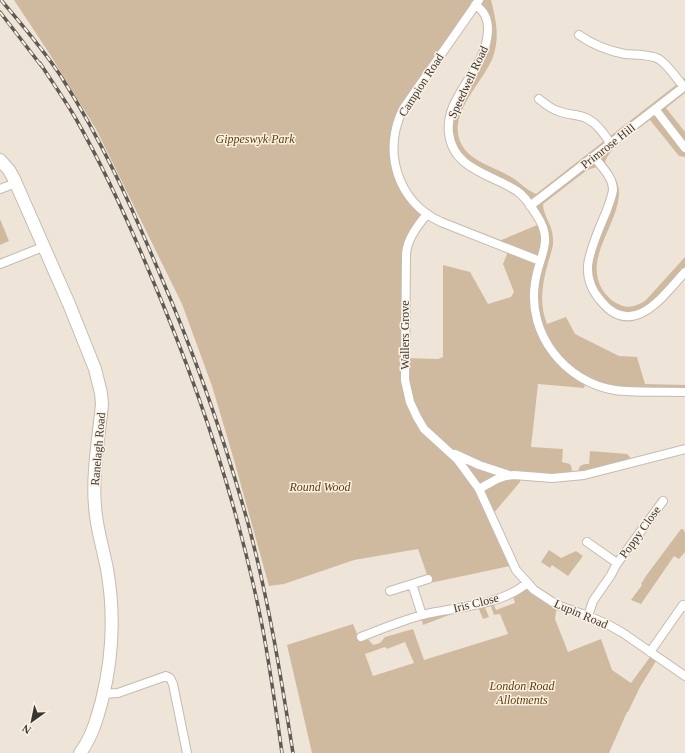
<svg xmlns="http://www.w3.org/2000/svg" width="685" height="753" viewBox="0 0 685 753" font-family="'Times New Roman',serif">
<rect width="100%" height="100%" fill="#eee4d8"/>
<!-- green -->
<path fill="#d0ba9f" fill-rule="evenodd" d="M14,0H491C496,20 500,37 493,57C482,86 438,121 468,153C478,163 498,169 511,177C520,182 526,190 536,194L685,78V93L666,108L685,132V157L679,156L650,120C636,131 611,145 605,162C612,173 620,182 619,195C617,226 584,258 602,289C607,297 614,303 623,306C632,308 639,305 646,300L685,257V272L656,304L634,316L607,307L589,275L612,183L597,167L587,170L543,204C543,216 553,225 553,239C554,247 550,255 548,263C542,284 539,304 547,324L566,317L575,334L619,356L637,357L645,384L685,385V392L623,391L586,381L584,388L538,384L531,447L563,449L562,462L570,464L572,469L571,477L521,476L520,482L493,514L487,516L510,566L430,583L418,549L354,560L284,584L269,586L234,460L212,386L182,304L96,129L49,53ZM475,5L488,25L481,60L449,121L458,156L524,197L542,223L499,241L509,249L503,264L514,292L511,297L488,304L470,272L443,265V357L438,359L405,358L409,242L427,214L398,175L395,128Z
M0,219L9,241L0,245Z
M590,451L627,454L634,462L592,474L578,472C579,465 582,464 589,464Z
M681,529H683L685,533V552L679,559L674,556L641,604L631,600L642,585L641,584L646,576Z
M549,550L561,558L576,551L583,556L568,576L552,565L550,568L541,562Z
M527,583L557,605L555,619L568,652L601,639L612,670L631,683L650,657L656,661L640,687L628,712H627L609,753H312L287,645L353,624L360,641L368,639L373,645L380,643L385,637L413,629L424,660L508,634L500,614L494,615L489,601L492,600L496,610L515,603L512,593ZM405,642L414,663L373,676L365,654L385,647L387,649Z
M483,603L489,617L483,619L477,604Z
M457,609L454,613L423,625L421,616Z"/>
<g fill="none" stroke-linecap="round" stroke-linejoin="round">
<defs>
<path id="minor" d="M479,0L403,109C382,151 397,202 441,222L540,261
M475,5C485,11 488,19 488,30C487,63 461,83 451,112C449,119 448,126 449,133C453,170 492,174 517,191C525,196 531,206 536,214C555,242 539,254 535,283C527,334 565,382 615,390C636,393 663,391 685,392
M579,35C593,45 609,51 625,54C636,55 649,54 659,59C669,66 676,78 684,87
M539,99C545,104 551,109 558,111C567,115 577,114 586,118C597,123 604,134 610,143
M655,109L685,148
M594,157C601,166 613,177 613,190C612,197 609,204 607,210C600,227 590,248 588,265C587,279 592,291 601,301C633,340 664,295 685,272
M0,189L16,183
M530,206L685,86
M427,214C418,225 407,239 406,254L405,380L410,402L417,417L424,429L457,459L479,489L516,570L534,590L557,605L588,616L607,624L623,633L685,676
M0,264L43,247
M455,454L479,465L509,475
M479,489L497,479L506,476L514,475L552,478L584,475L685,449
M587,542L617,563
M412,584L422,615
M390,591L428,579
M588,616L593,601L611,575L616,565L663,501
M361,637C381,629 401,621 422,615C454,607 501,606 527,583
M650,652L683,605L685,607
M103,694L118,693L166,676L170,678L173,684L187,753"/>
<path id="secondary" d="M0,160L9,170L14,179L69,304L95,369L101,393L102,404C99,436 92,474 95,506C96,527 103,548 107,569C115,614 113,656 102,700C97,719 92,737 80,753"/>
</defs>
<!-- minor casing -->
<use href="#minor" stroke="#c5bbb0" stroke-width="10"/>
<!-- secondary casing -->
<use href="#secondary" stroke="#c5bbb0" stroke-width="14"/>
<!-- minor -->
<use href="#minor" stroke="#fff" stroke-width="8"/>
<!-- secondary -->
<use href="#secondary" stroke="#fff" stroke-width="12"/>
<defs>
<path id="rail" d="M1,0C22,25 44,50 62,78C101,139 131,205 159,272C195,355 225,440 249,527C269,602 281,677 293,753
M0,12L43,68
M40,63C52,82 65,100 76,119C105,170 129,223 151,276C199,388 238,505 262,625C270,667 276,710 282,753"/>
</defs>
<!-- rail casing -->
<use href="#rail" stroke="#5f5a54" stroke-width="3.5"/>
<!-- rail -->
<use href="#rail" stroke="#fbf1e5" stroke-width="2" stroke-dasharray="6" stroke-linecap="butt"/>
</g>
<g text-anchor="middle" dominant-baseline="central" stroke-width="3" stroke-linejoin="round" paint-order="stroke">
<!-- street labels -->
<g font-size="12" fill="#393531" stroke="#fbf1e5">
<text transform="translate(468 82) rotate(-65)">Speedwell Road</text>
<text transform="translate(421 85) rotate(-57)">Campion Road</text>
<text transform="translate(608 146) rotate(-38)">Primrose Hill</text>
<text transform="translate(405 335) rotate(-90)">Wallers Grove</text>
<text transform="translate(98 449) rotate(-85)">Ranelagh Road</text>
<text transform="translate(640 532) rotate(-54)">Poppy Close</text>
<text transform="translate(476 603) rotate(-14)">Iris Close</text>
<text transform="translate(581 614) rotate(23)">Lupin Road</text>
</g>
<!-- park labels -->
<g font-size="12" font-style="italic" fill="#613d01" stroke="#fbf1e5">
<text x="255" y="139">Gippeswyk Park</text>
<text x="320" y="487">Round Wood</text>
<text x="522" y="686">London Road<tspan x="522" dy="14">Allotments</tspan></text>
</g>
</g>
<!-- north arrow -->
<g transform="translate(32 721) rotate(213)" stroke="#fbf1e5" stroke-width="3" paint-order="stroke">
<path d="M0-3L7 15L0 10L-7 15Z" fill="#393531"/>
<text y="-6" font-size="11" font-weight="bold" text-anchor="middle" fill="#393531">N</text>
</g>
</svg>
